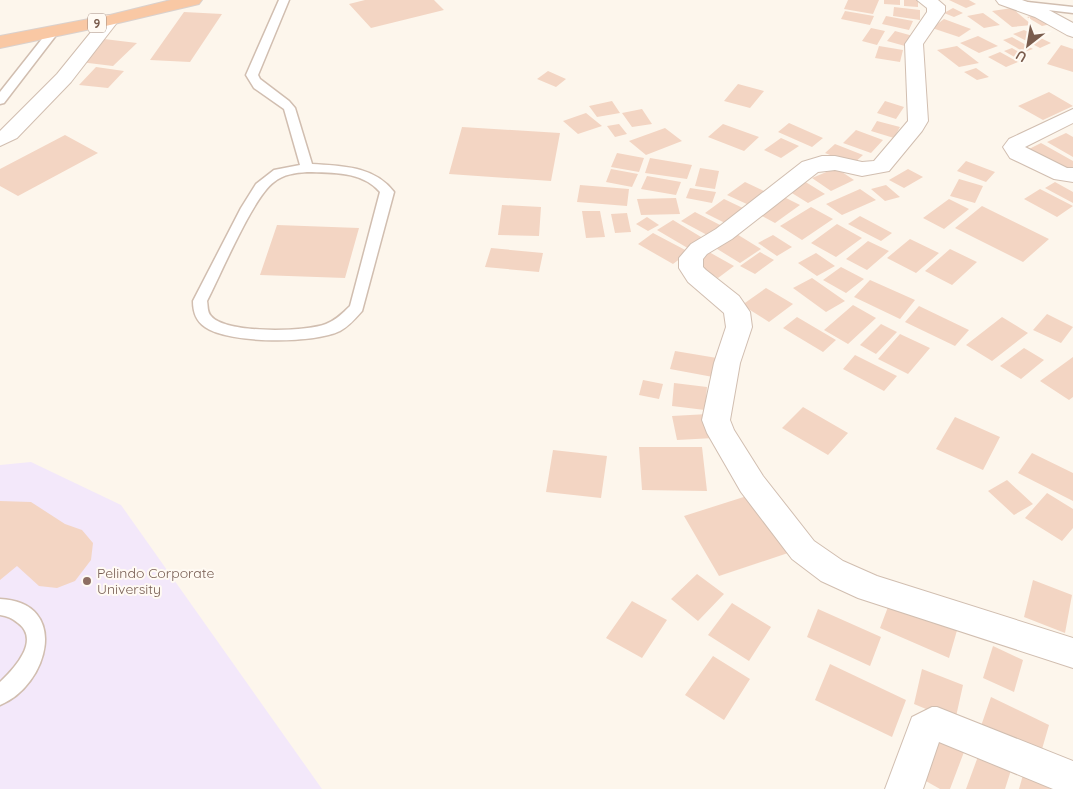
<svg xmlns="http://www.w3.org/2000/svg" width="1073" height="789" viewBox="0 0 1073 789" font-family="Quicksand,sans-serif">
<rect width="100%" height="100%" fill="#fdf6ec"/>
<!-- education -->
<path fill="#f3e8fa" d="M31,462L121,505L322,789H0V465Z"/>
<!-- building -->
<path fill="#f3d5c3" d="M365,0H434L444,10L371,28L349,4Z
M848,0H879L873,14L844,9Z
M884,0H900V5L884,4Z
M904,0H918V7L904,6Z
M949,0H969L976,4L966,8Z
M894,7L920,10V20L893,16Z
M953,8L963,13L954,17L944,13Z
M1012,8L1032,25L1012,27L992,11Z
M845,11L874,16L870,25L841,19Z
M184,12L222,14L190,62L150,60Z
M983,13L1000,25L984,28L967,16Z
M1036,15L1051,24L1042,26L1027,17Z
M886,16L913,21L909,30L882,24Z
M944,19L971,29L959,37L932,28Z
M871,28L885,31L877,45L862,41Z
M1024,30L1051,43L1040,48L1013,34Z
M895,31L913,36L905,46L887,41Z
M978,36L998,46L979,53L960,43Z
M1012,37L1033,49L1024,52L1003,40Z
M104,39L137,43L113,66L80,62Z
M1061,45L1073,49V72L1047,64Z
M879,46L903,50L900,62L875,58Z
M957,46L979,63L959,67L937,50Z
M1012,48L1028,57L1020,60L1004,51Z
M1000,52L1018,62L1006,67L988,57Z
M96,67L124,71L108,88L79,85Z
M976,68L989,77L977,80L964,72Z
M548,71L566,79L556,87L537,79Z
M738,84L764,91L750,108L724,101Z
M1049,92L1073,106L1043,120L1018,106Z
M612,101L620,113L597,117L589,106Z
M885,101L904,107L896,119L877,113Z
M642,109L652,124L632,127L622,113Z
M586,113L602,126L578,134L563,121Z
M877,121L900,127L894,138L871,131Z
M789,123L823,138L812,147L778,132Z
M619,124L627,134L615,137L607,126Z
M723,124L759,137L744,151L708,137Z
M462,127L560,133L551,181L449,174Z
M665,128L682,141L646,155L629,141Z
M856,130L883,140L871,153L843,143Z
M1066,133L1073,137V157L1047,142Z
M65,135L98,153L18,196L0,186V169Z
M781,138L799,146L781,158L764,150Z
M1041,143L1073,161V168L1066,172L1027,150Z
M835,144L863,155L853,164L825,153Z
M617,153L644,158L639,172L611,167Z
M650,158L692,165L687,179L645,173Z
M966,161L995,172L986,182L957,171Z
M700,168L719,171L715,189L695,186Z
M836,168L854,180L831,191L812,178Z
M611,169L638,174L632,187L606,182Z
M908,169L923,177L904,188L889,180Z
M647,176L681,182L676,195L641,189Z
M959,179L983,186L975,203L950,196Z
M804,181L825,194L808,203L787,190Z
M745,182L766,192L749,205L727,195Z
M1055,182L1073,192V203L1045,188Z
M580,185L629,189L627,206L577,202Z
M886,185L900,197L885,201L871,189Z
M690,188L716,192L712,203L686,198Z
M860,189L876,200L842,215L826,204Z
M1040,189L1073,206L1057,217L1024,199Z
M782,196L800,205L775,223L758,214Z
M676,198L680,214L641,215L637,199Z
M724,199L747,210L729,225L705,213Z
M949,199L969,209L944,229L923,218Z
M502,205L541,207L539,236L498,235Z
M982,206L1049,239L1023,262L955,228Z
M811,207L833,219L802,240L780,226Z
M582,211H600L605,237L586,238Z
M695,212L722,226L709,236L681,221Z
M627,213L631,232L615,233L611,214Z
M860,216L892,233L881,241L848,224Z
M647,217L659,225L648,231L636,224Z
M673,220L706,240L691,250L657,230Z
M837,224L862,238L836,257L811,243Z
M277,225L359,228L345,278L260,275Z
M653,233L689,252L673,264L638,244Z
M735,233L761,249L740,263L714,247Z
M773,235L792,247L777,256L758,243Z
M910,239L939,253L916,273L887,258Z
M868,241L889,251L867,270L846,259Z
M491,248L543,253L539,272L485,267Z
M950,249L977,262L952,285L925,271Z
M709,252L734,266L718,278L694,263Z
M760,252L774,260L755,274L740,266Z
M816,253L835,266L817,276L798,263Z
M841,267L864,279L846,293L823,280Z
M812,278L845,301L826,312L793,288Z
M870,280L915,300L900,319L854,297Z
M766,288L793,304L769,322L742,305Z
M853,305L876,318L848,344L824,330Z
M919,306L969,330L955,346L905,322Z
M1047,314L1073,327L1061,343L1033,330Z
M797,317L836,340L823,352L783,328Z
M1002,317L1028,333L992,361L966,345Z
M881,324L897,332L876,354L860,345Z
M900,334L930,348L908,374L878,359Z
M1024,348L1044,360L1021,379L1000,366Z
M675,351L717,358L713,377L670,369Z
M855,355L897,376L884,391L843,369Z
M1073,357V397L1069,400L1040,381Z
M643,380L663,384L659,399L639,395Z
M674,383L707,387L705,410L672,406Z
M803,407L848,433L828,455L782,428Z
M708,414L714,438L677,440L672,416Z
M955,417L1000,437L983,470L936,449Z
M639,447H702L707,491L642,490Z
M553,450L607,456L601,498L546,492Z
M1032,453L1073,473V501L1018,473Z
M1007,480L1033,504L1014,515L988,491Z
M1047,493L1073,509V528L1062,541L1025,518Z
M750,495L788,553L719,576L684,516Z
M0,501L31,502L65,524L82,530L93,543L91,560L75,581L57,588L39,586L17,566L0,580Z
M697,574L724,594L698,621L671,599Z
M1033,580L1072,595L1065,633L1024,617Z
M891,599L958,627L949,658L880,628Z
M632,601L667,620L642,658L606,638Z
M732,603L771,627L749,661L708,635Z
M818,609L881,637L870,666L807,637Z
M993,646L1023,660L1014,692L983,678Z
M713,656L750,679L724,720L685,695Z
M830,664L906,700L892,737L815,700Z
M922,669L963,685L955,721L914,704Z
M991,697L1049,725L1040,756L981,726Z
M937,728L967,744L950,789H940L917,776Z
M980,751L1012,767L1005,789H966Z
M1023,775L1051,789H1019Z"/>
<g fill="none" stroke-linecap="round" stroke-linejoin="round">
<defs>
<path id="service" d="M279,0H289L258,75L260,79L289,101L295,108L312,164C342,166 375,166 394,192L362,311C355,319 349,326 340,331C314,344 229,344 205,327C196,321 193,312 193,301L241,208L256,184L274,170L300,165L284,109L254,88L246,75ZM307,172C333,173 362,171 380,192L350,306C343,313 336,320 326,324C306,332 225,334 211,316C207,312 208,306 207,301C221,274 253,197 274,182C284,174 295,173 307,172Z
M1018,1L1073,7V13L1014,6L1013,4Z
M53,29L57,30L58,32L57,34L4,103L0,104V92L49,30Z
M0,599C71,602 48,686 0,705V682C14,669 41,640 18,623C12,618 7,616 0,615Z"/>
<path id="minor" d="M917,0H938L945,6V12L923,44L928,121L922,131L889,171L862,176L835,170L818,172L732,239L707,254L703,259V267L706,270L739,296L750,312L752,327L740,363L730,420L734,430L763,476L814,541L843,561L877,576L1073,638V668L858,598L821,581L792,559L741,492L707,433L702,420L714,363L726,327L724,313L688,282L679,268V258L691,244L716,229L802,162L822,156H835L862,162L874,161L908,121L905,44L927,12V8Z
M996,0H1022L1047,9L1073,23V37L1067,35L1035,17L999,4Z
M110,15L116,16L119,20L71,82L17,138L0,146V131L57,74L104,16Z
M1073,109V123L1025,147L1067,168H1073V182L1054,179L1010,158L1003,147L1009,139Z
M932,707H937L1073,761V789H1053L939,742L923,789H885L912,717Z"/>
<path id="trunk" d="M171,0H202L199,4L110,25L0,48V36L110,15Z"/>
</defs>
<!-- service casing -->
<use href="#service" stroke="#d1beb0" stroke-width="3"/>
<!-- minor casing -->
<use href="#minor" stroke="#d1beb0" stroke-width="2"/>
<!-- trunk casing -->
<use href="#trunk" stroke="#dad1cd" stroke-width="2"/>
<!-- service -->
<use href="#service" fill="#fff" fill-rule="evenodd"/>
<!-- minor -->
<use href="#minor" fill="#fff" fill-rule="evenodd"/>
<!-- trunk -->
<use href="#trunk" fill="#f9c8a4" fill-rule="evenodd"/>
</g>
<!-- markers -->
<circle fill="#8d6e63" stroke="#fffaf3" stroke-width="2" cx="87" cy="581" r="5"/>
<g text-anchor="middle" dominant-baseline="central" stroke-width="4" stroke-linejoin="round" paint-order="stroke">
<!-- shield labels -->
<rect fill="#fffaf3" stroke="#a28b7f" stroke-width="1" x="88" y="13.5" width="18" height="19" rx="4"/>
<g font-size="12" font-weight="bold" fill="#7a5c4d">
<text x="97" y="23">9</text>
</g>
<!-- education labels -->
<g font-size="14" fill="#785e54" stroke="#fffaf3" text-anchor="start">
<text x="97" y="573">Pelindo Corporate<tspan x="97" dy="16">University</tspan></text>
</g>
</g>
<!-- north arrow -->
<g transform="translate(1028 45) rotate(211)" stroke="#fffaf3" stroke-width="4" paint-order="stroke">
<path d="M0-4L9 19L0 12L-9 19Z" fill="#7a5c4d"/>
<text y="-8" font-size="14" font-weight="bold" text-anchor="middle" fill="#7a5c4d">U</text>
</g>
</svg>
